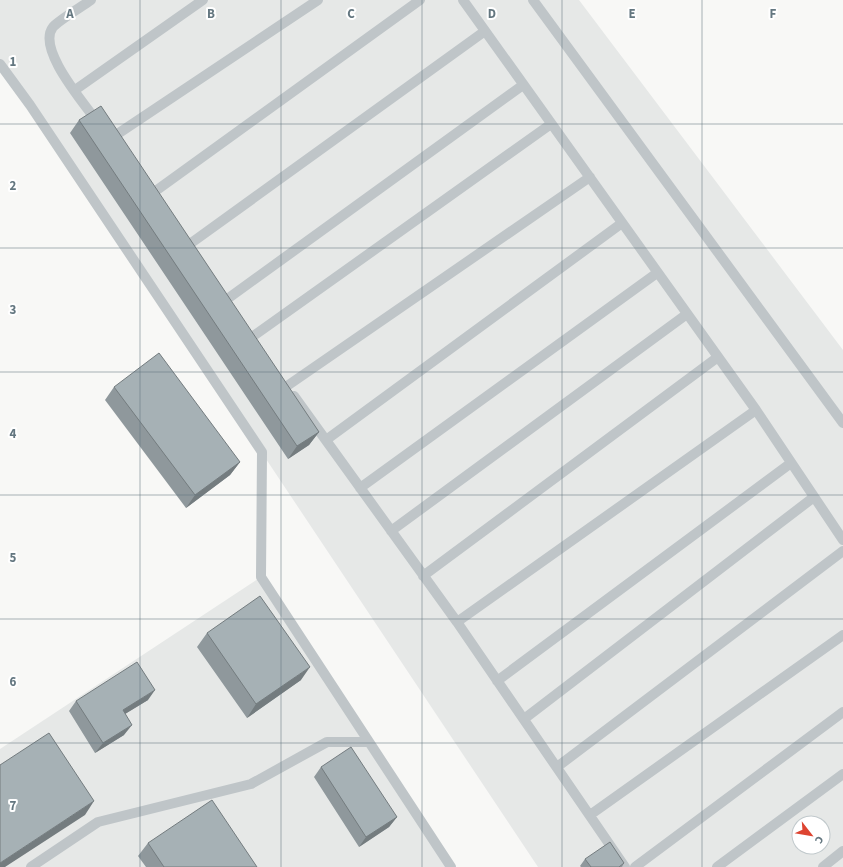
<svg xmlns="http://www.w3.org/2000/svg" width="843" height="867" viewBox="0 0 843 867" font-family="'Source Sans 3',sans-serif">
<rect width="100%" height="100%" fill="#f8f8f6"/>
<!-- built -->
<path fill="#e6e8e7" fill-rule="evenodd" d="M0,0H579L843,350V867H538L30,105L0,64ZM799,823H823V847H799Z
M261,577L451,867H0V749Z"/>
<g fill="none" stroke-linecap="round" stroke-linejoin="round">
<!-- service -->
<path stroke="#bfc5c8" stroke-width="10" d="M91,0C83,6 59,20 53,27C36,49 85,104 98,123
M463,0L756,410
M533,0L843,423
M0,64L30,105L262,452L261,577L451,867
M75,90L203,0
M110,139L318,0
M150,195L420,0
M187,246L485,31
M230,297L523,85
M252,337L551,124
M287,386L590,177
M294,396L457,622
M326,440L622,223
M360,488L657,273
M391,531L687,314
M423,576L718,357
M497,681L791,463
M524,719L814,497
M557,767L843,551
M590,815L843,635
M31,867L98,822L251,784L327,742H369
M625,867L457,622L756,410L843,540
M635,867L843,712
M717,867L843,774
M823,867L843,851"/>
</g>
<!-- wall -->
<path fill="#8f989c" d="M79,120L319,432L309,445L288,459L70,133Z
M114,387L240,462L230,475L186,508L105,400Z
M207,633L301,680L247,718L197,647Z
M148,700L125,714L124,735L95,753L69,711L76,701Z
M321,767L397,817L389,827L359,847L314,777Z
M148,843L257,867H146L138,856Z
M585,859L624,863L622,867H581L580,866Z"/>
<!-- shaded-wall -->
<path fill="#747c7f" d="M319,432L309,445L288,459L297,446Z
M240,462L230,475L186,508L195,495Z
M310,667L301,680L247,718L256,704Z
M155,690L148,700L115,720L123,710Z
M132,725L124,735L95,753L103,743Z
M94,801L85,815L5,867H0V863Z
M397,817L389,827L359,847L366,837Z"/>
<!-- building -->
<path fill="#a6b1b5" stroke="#747c7f" d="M101,106L319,432L297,446L79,120Z
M159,353L240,462L195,495L114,387Z
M260,596L310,667L256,704L207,633Z
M137,662L155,690L123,710L132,725L103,743L76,701Z
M49,733L94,801L0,863V765Z
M351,747L397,817L366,837L321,767Z
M212,800L257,867H164L148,843Z
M610,842L624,863L619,867H591L585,859Z"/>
<!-- grid -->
<path fill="none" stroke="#647780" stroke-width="1" stroke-opacity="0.55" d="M140,0V867M281,0V867M422,0V867M562,0V867M702,0V867M0,124H843M0,248H843M0,372H843M0,495H843M0,619H843M0,743H843"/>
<g font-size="13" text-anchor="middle" font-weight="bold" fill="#647780" stroke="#fff" stroke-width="4" stroke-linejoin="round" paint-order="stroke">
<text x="70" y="18">A</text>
<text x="211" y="18">B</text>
<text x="351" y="18">C</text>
<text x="492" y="18">D</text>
<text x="632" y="18">E</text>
<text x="773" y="18">F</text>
<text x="13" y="66">1</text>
<text x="13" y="190">2</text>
<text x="13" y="314">3</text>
<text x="13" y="438">4</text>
<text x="13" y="562">5</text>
<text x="13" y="686">6</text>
<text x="13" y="810">7</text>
</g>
<!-- north arrow -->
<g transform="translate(811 835) rotate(121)"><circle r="19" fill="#ffffff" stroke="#c1c9cc"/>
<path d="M0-3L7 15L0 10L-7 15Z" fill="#dd4431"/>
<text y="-6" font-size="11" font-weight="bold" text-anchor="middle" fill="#647780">С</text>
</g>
</svg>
